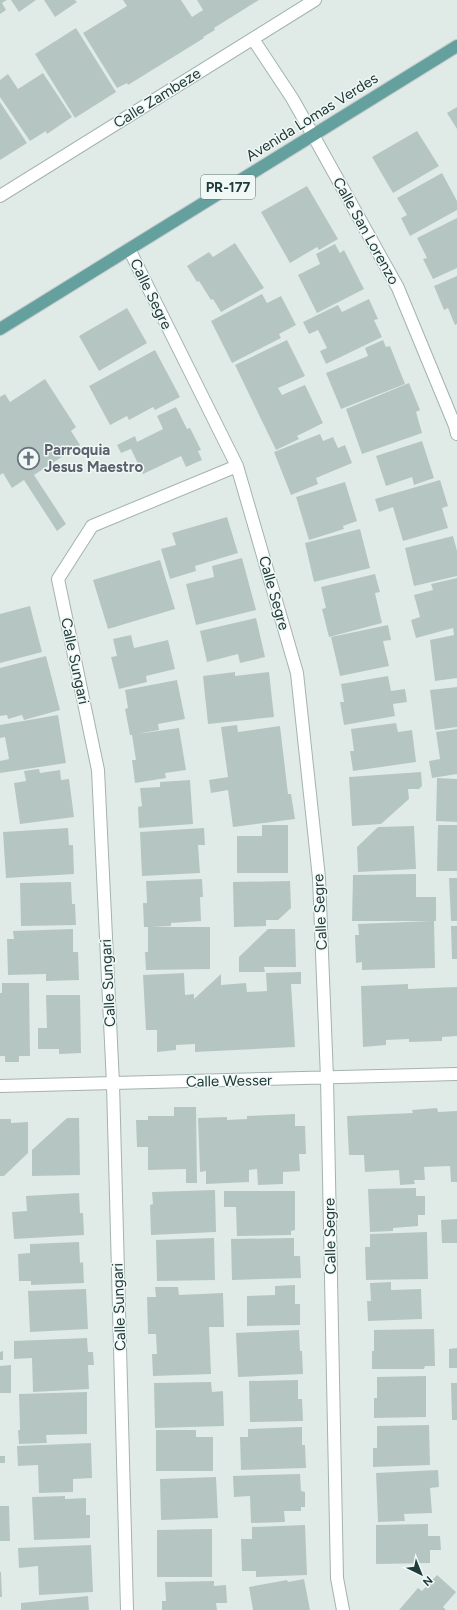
<svg xmlns="http://www.w3.org/2000/svg" width="457" height="1610" viewBox="0 0 457 1610" font-family="Figtree,sans-serif">
<rect width="100%" height="100%" fill="#e0ebe8"/>
<!-- building -->
<path fill="#b5c6c2" d="M0,0H7L2,3L6,10L0,14Z
M11,0H36L19,12Z
M44,0H75L77,2L55,17Z
M123,0H181L192,17L203,10L197,0H259L214,28L215,30L203,37L204,38L128,85L127,83L117,88L83,33L127,6Z
M76,28L116,92L75,118L35,54Z
M43,73L72,117L47,134L46,131L30,141L0,97V80L8,74L18,89Z
M0,102L27,143L0,160Z
M457,107V129L447,113Z
M417,131L439,166L393,193L372,157Z
M442,173L457,201V210L410,236L401,218L407,215L397,198Z
M307,186L338,239L319,250L317,247L290,263L261,212Z
M457,218V268L433,279L423,259L427,258L417,238Z
M235,243L264,288L221,312L213,299L211,300L199,281L197,282L187,266L209,252L213,257Z
M335,244L340,253L344,250L364,289L317,313L298,275L320,264L316,254Z
M457,276V324L455,325L448,308L444,310L434,286Z
M262,294L267,303L281,296L296,325L279,334L281,338L232,363L211,321Z
M369,299L378,319L374,320L382,337L326,364L320,351L327,348L318,330L309,334L303,322L338,305L342,312Z
M127,308L147,343L99,371L79,336Z
M287,340L305,376L278,388L282,395L305,385L323,423L297,436L299,439L276,450L235,365Z
M383,340L386,347L390,346L405,384L341,409L326,373L368,356L365,348Z
M155,350L180,397L155,410L153,407L129,420L127,416L110,425L89,386Z
M45,379L76,427L71,431L80,445L34,475L66,524L57,531L24,480L12,488L3,473L0,475V397L5,394L10,402Z
M409,383L420,410L416,412L422,433L362,454L346,409Z
M176,407L187,429L190,428L201,450L198,451L202,460L186,467L181,456L143,474L131,449L121,453L117,445L135,436L137,442L163,429L157,416Z
M320,434L323,441L333,437L338,448L345,445L352,463L316,478L318,484L291,495L274,452Z
M422,441L434,478L414,485L412,477L386,486L376,456Z
M440,480L448,506L442,508L448,528L403,541L393,507L379,512L375,499Z
M345,482L357,521L343,526L344,529L309,540L296,497Z
M227,517L238,553L195,566L196,571L170,579L161,549L176,545L172,533Z
M360,529L370,568L314,582L305,543Z
M453,536L457,551V576L414,586L405,548Z
M242,558L256,610L196,625L186,584L214,577L212,566Z
M160,560L175,609L108,629L93,580Z
M375,574L380,592L375,593L382,623L329,637L322,609L326,608L321,587Z
M457,578V678L435,681L430,640L454,635L453,628L416,638L411,620L420,617L414,595L433,590L431,584Z
M30,606L42,652L0,663V614Z
M256,618L265,657L240,663L238,654L207,662L200,631Z
M388,625L391,640L383,641L389,666L340,676L331,637Z
M131,635L134,648L168,640L175,669L146,676L147,682L119,689L111,657L117,656L113,639Z
M46,656L60,710L24,720L22,715L8,719L7,715L0,716V668Z
M235,672V676L269,672L274,717L208,724L203,676Z
M388,676L391,691L405,689L407,702L393,704L395,716L344,725L340,702H344L341,684Z
M177,680L185,719L158,724L159,730L137,734L179,728L186,770L165,773L166,778L135,783L132,760H136L132,735H130L125,709L128,708L125,690Z
M457,687V727L435,730L430,690Z
M58,715L66,763L0,773V761L9,759L5,737L0,738V725Z
M396,723L398,732L412,730L416,762L353,771L350,751H354L351,729Z
M237,725L238,732L280,726L288,794H291L295,819L233,827L228,790L211,793L209,780L228,777L221,727Z
M457,729V774L432,778L429,761L440,759L436,732Z
M39,769L40,773L60,770L61,780L69,779L74,817L20,824L14,783L26,781L24,771Z
M421,772L422,786L419,789H408L409,799L381,824L352,826L349,777Z
M437,778L457,779V822L436,821Z
M190,780L193,824L139,828L138,807L142,806L140,788L160,787V782Z
M262,825H288V873H237V836H262Z
M438,825H457V871H437Z
M414,826L416,869L358,872L357,847L378,827Z
M68,828L69,845H73L74,874L6,878L3,832Z
M204,828L205,845H198L200,873L142,876L140,832Z
M416,874V897H436V921H434L435,968L362,970V962L356,963L355,935H359L358,924L431,921H352L353,875Z
M449,878H457V921H451Z
M202,879L203,897H200L201,921L171,923V926L151,927H210V969L146,970L145,952H148V927H144L143,903H147L146,881Z
M290,881L291,908L278,920H266V926L234,927L233,882Z
M71,882L72,904H75L76,925L21,926L20,883Z
M451,926H457V959H452Z
M73,929V952H78L79,980L46,981V974L8,975L7,939H14L13,931Z
M268,929H295L296,967H264L265,972H239V957Z
M301,972V984H291L295,1047L195,1052V1044L176,1045V1050L157,1052V1030H146L143,975L184,973L185,995L194,994V999L221,974V985L246,983L247,992L267,991L266,973Z
M2,983H29L30,1056H19V1062H5V1056H0V993H2Z
M408,984V989L457,987V1036L442,1037V1041L409,1042V1039L386,1040V1045L363,1047L361,986Z
M46,995H80L81,1053L59,1054V1049H38V1028H47Z
M174,1107H196L197,1183H186V1169L148,1170V1147H137L136,1120H148V1116H174Z
M437,1108L438,1112L457,1111V1182H451L450,1166L424,1167L425,1180H414L415,1184L400,1185L399,1170L365,1172L364,1155H349L347,1116L413,1113L412,1110Z
M295,1114V1126H305L306,1154H299L300,1171L283,1172V1184L258,1185L257,1169L249,1170V1182L206,1184V1171L200,1172L198,1118L227,1117V1120L247,1119V1116Z
M67,1118H79L80,1175L32,1176V1150Z
M0,1119H11V1123L28,1122V1153L4,1176H0Z
M416,1188V1196H425V1215H418V1226L393,1228V1231L370,1232L368,1189Z
M215,1190L216,1232L151,1235L150,1205L153,1204L152,1192Z
M224,1191H295V1230L291,1231V1235L237,1236L236,1207H224Z
M79,1193L80,1213H83L84,1235L14,1239L12,1212L27,1211L26,1196Z
M457,1219V1243H442L441,1220Z
M427,1232L428,1279L366,1280L365,1247H370V1234Z
M214,1238L215,1280L157,1281L156,1240Z
M294,1238V1256H300L301,1278L232,1280L231,1239Z
M79,1242L80,1263L83,1262L84,1283L31,1285V1281H19L18,1254L30,1253V1244Z
M391,1282V1290L421,1289L422,1319L368,1321L367,1301H371L370,1283Z
M295,1285V1304H300V1325L247,1326V1296L275,1295V1286Z
M155,1287H178L179,1295L223,1293L224,1327H209L211,1374L153,1376L152,1354H157L156,1334H148L147,1297H156Z
M86,1289L88,1329L30,1332L28,1291Z
M434,1329L435,1366H425L424,1369H372V1351H374V1330Z
M299,1330L300,1351H302L303,1374L238,1377L236,1333Z
M87,1338L88,1352H93L94,1365H88L89,1389L33,1392L32,1358L14,1359V1341Z
M457,1348V1368H449V1349Z
M3,1351V1360H0V1352Z
M11,1365V1393H0V1366Z
M426,1376V1417L374,1418V1398H377V1377Z
M298,1380V1399H302L303,1421L250,1422L249,1381Z
M211,1382L212,1392L223,1391L224,1426L155,1428L154,1383Z
M451,1383H457V1420H452Z
M87,1392V1434L46,1435L47,1443L19,1444L18,1430H20L19,1394Z
M429,1425L430,1465L373,1467V1448H377V1426Z
M302,1427V1445H305L306,1468L241,1470L240,1437H248V1429Z
M156,1430H196V1437H213V1471H156Z
M91,1443L92,1478L73,1479V1492L39,1493L38,1465L18,1466L17,1446Z
M0,1456H5V1463H0Z
M438,1470L439,1487L430,1488L432,1513L404,1514L405,1521L378,1522L376,1473Z
M300,1474L301,1491L305,1492V1507H301V1511H284L285,1522L251,1523L250,1496L234,1497L233,1476Z
M216,1477L218,1518L161,1520L160,1479Z
M65,1496V1499L86,1498V1515H90V1538L34,1540L32,1497Z
M0,1506H9L10,1541H0Z
M428,1524V1536H440L441,1550H430V1563L376,1564V1525Z
M305,1525L307,1575L256,1577V1571H242L241,1539H252V1527Z
M212,1529V1577H157V1530Z
M91,1545L93,1592L39,1595L38,1566L19,1568L18,1548Z
M0,1572H1L2,1597H0Z
M437,1575L456,1592L443,1607L446,1610H399L418,1588L422,1591Z
M304,1579L310,1610H253L249,1587L287,1580L288,1582Z
M214,1581V1586L226,1585L227,1603H216L217,1610H162V1601H166L165,1582Z
M88,1596L89,1610H21V1603Z"/>
<g fill="none" stroke-linecap="round" stroke-linejoin="round">
<defs>
<path id="minor" d="M253,39L292,98L313,135L398,288L455,426L457,434
M0,196L315,0
M129,249L237,466L297,673L319,878L327,1078L337,1578L343,1610
M0,1086L457,1074
M127,1610L113,1084L98,770L58,579L92,526L237,466"/>
<path id="major" d="M0,329L457,46"/>
</defs>
<!-- minor casing -->
<use href="#minor" stroke="#a3b3b0" stroke-width="14"/>
<!-- major casing -->
<use href="#major" stroke="#c1c8c8" stroke-width="14"/>
<!-- minor -->
<use href="#minor" stroke="#fff" stroke-width="12"/>
<!-- major -->
<use href="#major" stroke="#64a19e" stroke-width="12"/>
</g>
<!-- icons -->
<defs>
<symbol id="church-ring" viewBox="-11 -11 22 22"><circle r="9.5" fill="#f0f8f6" stroke="#6b7280" stroke-width="1.5"/><path d="M-1.2-6h2.4v3.5h3.3v2.4h-3.3V6h-2.4V-.1h-3.3v-2.4h3.3Z" fill="#6b7280"/></symbol>
</defs>
<g fill-rule="evenodd">
<use href="#church-ring" x="16" y="446" width="25" height="25"/>
</g>
<g text-anchor="middle" dominant-baseline="central" stroke-width="3" stroke-linejoin="round" paint-order="stroke">
<!-- shield labels -->
<rect fill="#f0f8f6" stroke="#5f7472" stroke-width="1" x="201" y="175" width="54" height="24" rx="3"/>
<g font-size="14" font-weight="bold" fill="#213b3a">
<text x="228" y="187">PR-177</text>
</g>
<!-- street labels -->
<g font-size="15" fill="#213b3a" stroke="#f0f8f6">
<text transform="translate(157 98) rotate(-32)">Calle Zambeze</text>
<text transform="translate(312 117) rotate(-32)">Avenida Lomas Verdes</text>
<text transform="translate(366 231) rotate(61)">Calle San Lorenzo</text>
<text transform="translate(151 294) rotate(64)">Calle Segre</text>
<text transform="translate(274 593) rotate(74)">Calle Segre</text>
<text transform="translate(75 661) rotate(78)">Calle Sungari</text>
<text transform="translate(320 912) rotate(-93)">Calle Segre</text>
<text transform="translate(108 983) rotate(-93)">Calle Sungari</text>
<text transform="translate(229 1081) rotate(-1)">Calle Wesser</text>
<text transform="translate(330 1236) rotate(-91)">Calle Segre</text>
<text transform="translate(119 1307) rotate(-92)">Calle Sungari</text>
</g>
<!-- worship labels -->
<g font-size="15" font-weight="bold" fill="#5b616d" stroke="#f0f8f6" text-anchor="start">
<text x="44" y="450">Parroquia<tspan x="44" dy="17">Jesus Maestro</tspan></text>
</g>
</g>
<!-- north arrow -->
<g transform="translate(421 1574) rotate(137)" stroke="#f0f8f6" stroke-width="3" paint-order="stroke">
<path d="M0-3L7 15L0 10L-7 15Z" fill="#213b3a"/>
<text y="-6" font-size="11" font-weight="bold" text-anchor="middle" fill="#213b3a">N</text>
</g>
</svg>
